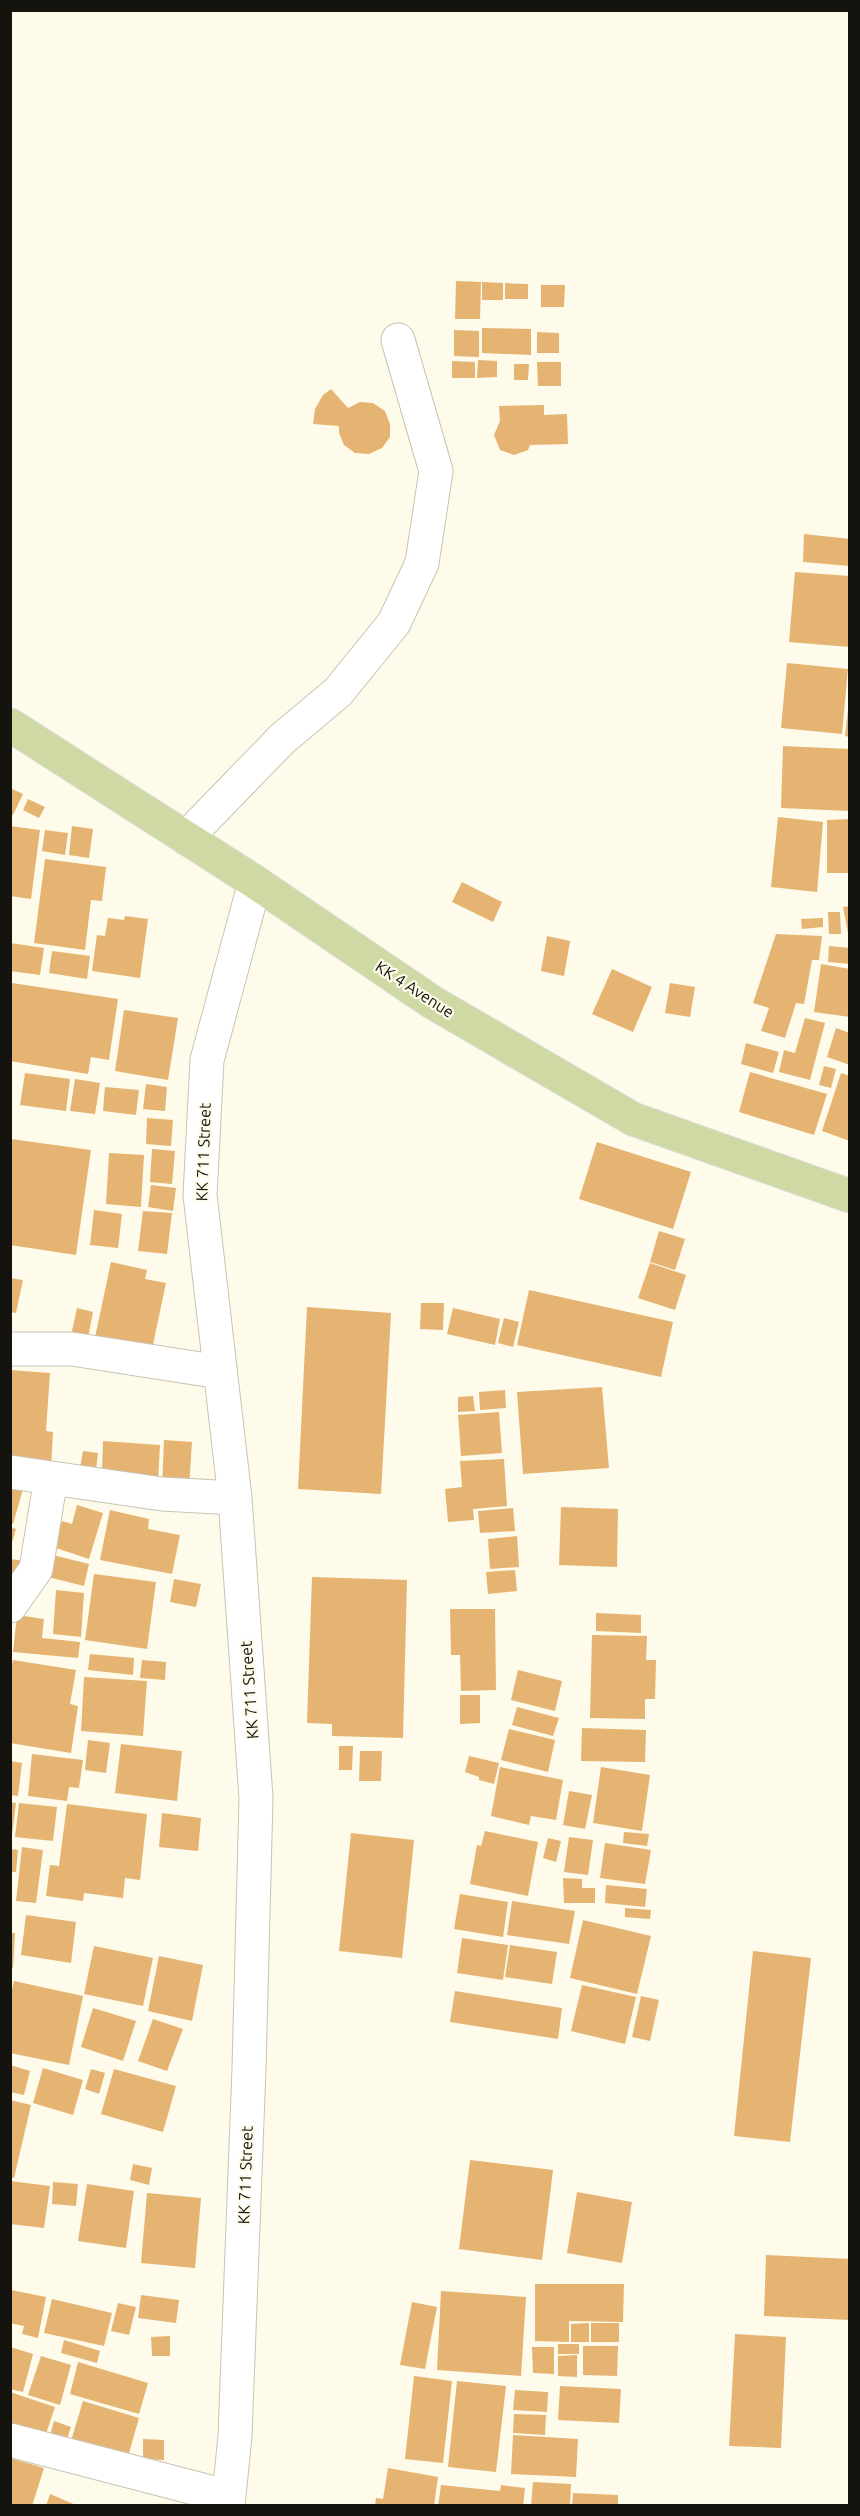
<svg xmlns="http://www.w3.org/2000/svg" width="860" height="2516" viewBox="0 0 860 2516" font-family="Ubuntu,sans-serif">
<rect width="100%" height="100%" fill="#fefbea"/>
<!-- building -->
<path fill="#e5b472" d="M456,281L481,282L480,319H455Z
M482,282L503,283V300H482Z
M505,283L528,284V299H505Z
M541,285H565L564,307H541Z
M482,328L531,329V355L482,353Z
M454,330L479,331V357L454,356Z
M537,332L559,333V353H537Z
M478,360L497,361V377L477,378Z
M452,361L475,362V378H452Z
M537,362H561V386H538Z
M514,364H529L528,380H514Z
M331,389L348,408L360,402L373,403L385,411L390,424V437L382,448L369,454L355,453L344,445L339,433V426L313,424L315,409L323,395Z
M544,405V415L567,414L568,444L530,445L528,450L514,455L500,450L494,435L500,421L499,406Z
M804,534L850,539V566L803,562Z
M795,572L850,576V647L789,642Z
M787,663L848,669L842,734L781,728Z
M848,710H850V737L845,736Z
M783,746L850,749V811L781,808Z
M10,788L23,794L13,815L10,814Z
M28,799L45,807L39,818L23,810Z
M778,817L823,822L817,892L771,887Z
M850,819V873H827V820Z
M10,826L40,830L31,899L10,896Z
M72,826L93,829L89,858L69,855Z
M45,830L68,833L65,855L42,851Z
M45,859L106,867L102,901L91,900L85,950L34,943Z
M462,882L502,902L493,922L452,902Z
M850,906V932L848,933L843,907Z
M828,912H840L841,934H829Z
M125,916L148,919L140,978L92,971L97,935L105,936L108,918L124,920Z
M823,918V927L802,929L801,919Z
M776,934L822,936L819,960H812L804,1004L796,1003L785,1038L761,1031L769,1008L753,1003Z
M547,936L570,941L564,976L541,971Z
M10,943L44,948L40,975L10,971Z
M829,946L850,948V964L828,962Z
M52,951L90,956L87,979L49,973Z
M821,964L850,969V1017L814,1012Z
M612,969L652,987L633,1032L592,1014Z
M12,983L118,999L109,1060L91,1057L88,1074L10,1061Z
M670,983L695,987L690,1017L665,1013Z
M124,1010L178,1018L168,1080L115,1071Z
M805,1018L825,1023L810,1080L779,1072L784,1050L795,1053Z
M836,1028L850,1033V1065L827,1057Z
M746,1043L779,1052L773,1073L741,1064Z
M824,1066L836,1069L831,1088L819,1085Z
M750,1072L827,1094L814,1135L739,1112Z
M25,1073L70,1079L66,1111L20,1105Z
M841,1073L850,1076V1141L822,1131Z
M75,1079L100,1083L95,1114L70,1111Z
M146,1084L167,1087L165,1111L143,1109Z
M105,1087L139,1090L136,1115L103,1111Z
M147,1118L173,1120L171,1146L146,1144Z
M11,1139L91,1150L76,1255L10,1245Z
M597,1142L691,1172L673,1229L579,1199Z
M152,1149L175,1151L172,1184L150,1182Z
M109,1153L144,1155L141,1207L106,1204Z
M151,1185L176,1188L173,1211L148,1207Z
M94,1210L122,1214L118,1248L90,1245Z
M143,1211L172,1213L167,1254L138,1251Z
M659,1231L685,1239L675,1270L650,1262Z
M111,1262L147,1270L145,1279L166,1283L151,1354L94,1342Z
M650,1263L686,1275L675,1310L638,1298Z
M10,1278L23,1280L16,1313L10,1312Z
M529,1290L673,1322L661,1377L517,1345Z
M421,1303H444L443,1330L420,1329Z
M307,1307L391,1313L381,1494L298,1489Z
M77,1308L93,1312L87,1343L70,1340Z
M453,1308L500,1319L495,1345L447,1334Z
M504,1318L519,1322L513,1347L498,1343Z
M10,1370L50,1373L46,1431L53,1432L51,1468L10,1465Z
M602,1387L609,1468L523,1474L517,1392Z
M505,1390L506,1408L480,1410L479,1392Z
M473,1396L475,1411L458,1412V1397Z
M499,1412L502,1453L461,1456L458,1415Z
M164,1440L192,1442L189,1488L162,1487Z
M103,1441L160,1445L158,1483L102,1470Z
M83,1451L98,1453L95,1478L79,1474Z
M504,1459L507,1506L473,1509L474,1520L448,1522L445,1489L462,1487L460,1461Z
M10,1485L23,1489L13,1524L10,1523Z
M77,1505L103,1513L89,1559L53,1547L62,1521L72,1524Z
M561,1507L618,1509L617,1567L559,1565Z
M513,1508L515,1531L480,1533L478,1511Z
M110,1510L149,1519L148,1529L180,1535L172,1574L100,1560Z
M10,1527L16,1529L11,1546H10Z
M517,1536L519,1567L490,1569L488,1539Z
M53,1555L89,1564L84,1586L48,1577Z
M10,1559L27,1561L26,1576L10,1575Z
M515,1570L517,1591L488,1594L486,1572Z
M94,1574L156,1582L147,1649L85,1640Z
M312,1577L407,1580L403,1738L332,1736V1724L307,1723Z
M174,1579L201,1584L196,1607L170,1602Z
M56,1590L84,1593L81,1637L53,1634Z
M450,1609H495L496,1690L461,1691L460,1655H451Z
M596,1613L641,1615V1633L596,1631Z
M17,1615L44,1619L42,1638L80,1642L78,1658L13,1652Z
M592,1635L647,1636L646,1660H656L655,1699H645V1719L590,1718Z
M90,1654L134,1658L133,1675L88,1670Z
M13,1660L76,1670L70,1704L78,1706L71,1753L10,1743V1673Z
M142,1660L166,1662L165,1680L140,1678Z
M518,1670L562,1681L555,1711L511,1700Z
M84,1677L147,1681L143,1736L81,1731Z
M460,1695H480V1723L460,1724Z
M517,1707L559,1718L553,1736L512,1725Z
M582,1728L646,1730L645,1762L581,1761Z
M509,1729L555,1740L548,1772L501,1760Z
M88,1740L110,1743L106,1773L85,1770Z
M121,1744L182,1751L177,1801L115,1793Z
M339,1746H353L352,1770H339Z
M360,1751H382L381,1781H359Z
M32,1754L83,1760L79,1788L69,1787L67,1801L28,1796Z
M469,1756L499,1763L494,1784L479,1780V1777L465,1772Z
M10,1761L22,1763L18,1796L10,1795Z
M500,1767L563,1780L556,1820L531,1816L529,1825L491,1816Z
M601,1767L650,1775L642,1831L593,1823Z
M569,1791L592,1795L585,1829L563,1825Z
M10,1802L16,1803L12,1835H10Z
M19,1803L57,1807L53,1841L15,1837Z
M67,1804L147,1814L140,1880L125,1878L123,1898L84,1893L83,1901L46,1896L50,1865L59,1866Z
M162,1813L201,1818L198,1851L159,1847Z
M485,1831L538,1842L528,1896L470,1884L477,1845L481,1846Z
M624,1832L649,1834L647,1846L623,1843Z
M351,1833L414,1840L402,1958L339,1951Z
M569,1837L593,1840L588,1875L564,1872Z
M548,1838L561,1841L556,1862L543,1858Z
M605,1843L651,1850L645,1884L600,1878Z
M22,1847L43,1850L36,1903L16,1901Z
M10,1849L18,1850L16,1872H10Z
M563,1878L582,1879V1888H595V1903H564Z
M606,1885L647,1889L645,1907L605,1903Z
M460,1894L508,1902L503,1937L454,1929Z
M512,1901L575,1911L569,1944L507,1935Z
M625,1908L651,1910L650,1919L625,1917Z
M26,1915L76,1922L71,1963L21,1955Z
M583,1920L651,1936L637,1994L570,1978Z
M10,1933H15L13,1968H10Z
M462,1938L508,1945L503,1980L457,1973Z
M510,1945L557,1952L552,1984L505,1977Z
M94,1946L153,1958L143,2006L84,1994Z
M753,1951L811,1958L790,2142L734,2136Z
M159,1956L203,1965L192,2021L148,2011Z
M14,1981L83,1996L69,2065L10,2053V1997Z
M582,1985L636,1997L625,2044L571,2031Z
M455,1991L562,2008L558,2039L450,2022Z
M641,1996L659,2000L650,2041L632,2037Z
M93,2008L136,2021L123,2061L81,2047Z
M153,2019L183,2029L167,2071L138,2061Z
M10,2065L30,2071L24,2095L10,2092Z
M43,2068L83,2080L73,2115L33,2103Z
M91,2069L105,2073L99,2094L85,2089Z
M114,2069L176,2086L163,2132L101,2114Z
M10,2100L31,2105L14,2178L10,2177Z
M470,2160L553,2170L542,2260L459,2249Z
M133,2164L152,2168L149,2185L130,2180Z
M10,2181L50,2186L44,2228L10,2224Z
M53,2182L78,2184L76,2206L52,2204Z
M87,2184L134,2191L126,2248L78,2241Z
M577,2192L632,2202L622,2263L567,2253Z
M147,2193L201,2198L195,2268L141,2263Z
M766,2255L850,2259V2320L764,2316Z
M535,2284H624L623,2322L569,2321V2342L535,2341Z
M11,2290L46,2297L38,2338L22,2334L24,2326L10,2323Z
M441,2291L526,2297L521,2376L437,2370Z
M141,2295L179,2300L176,2323L138,2318Z
M52,2299L112,2313L104,2346L44,2333Z
M412,2302L437,2307L425,2369L400,2365Z
M118,2303L136,2307L129,2335L111,2331Z
M589,2323V2342H571V2324Z
M591,2323H619V2342H591Z
M735,2334L786,2337L781,2448L729,2446Z
M170,2336V2356H152L151,2337Z
M64,2340L100,2351L97,2363L61,2353Z
M558,2344H579V2354H558Z
M583,2346H618L617,2376L583,2375Z
M10,2347L33,2354L23,2392L10,2389Z
M532,2347H554V2374L533,2373Z
M577,2355V2377L558,2376V2356Z
M41,2356L71,2365L60,2405L28,2395Z
M78,2362L148,2383L139,2414L70,2394Z
M414,2376L452,2381L443,2463L405,2459Z
M457,2381L506,2386L496,2472L448,2467Z
M560,2386L621,2389L619,2423L558,2420Z
M515,2390L548,2392L547,2412L513,2410Z
M10,2392L55,2407L44,2440L10,2429Z
M83,2401L139,2418L127,2460L70,2444Z
M514,2414L546,2415L545,2435L513,2433Z
M54,2421L71,2427L64,2448L48,2442Z
M513,2435L578,2439L576,2477L511,2474Z
M143,2439L164,2440V2460L143,2459Z
M10,2458L44,2468L32,2506H10Z
M388,2468L438,2477L434,2506H375L376,2498L383,2499Z
M533,2482L571,2484L570,2506H531Z
M441,2485L500,2491L501,2485L525,2488L523,2506H438Z
M573,2493L618,2495V2506H572Z
M50,2494L76,2505V2506H46Z"/>
<g fill="none" stroke-linecap="round" stroke-linejoin="round">
<defs>
<path id="minor" d="M186,838L282,739L338,692L394,623L422,563L436,471L398,340
M10,1349H72L220,1372
M10,1472L162,1494L235,1498
M10,1606L36,1569L51,1478
M10,2440L229,2497
M228,2506L235,2436L249,2068L256,1798L235,1498L200,1195L207,1060L255,882"/>
<path id="major" d="M10,725L255,882L432,1002L633,1119L850,1196"/>
</defs>
<!-- minor casing -->
<use href="#minor" stroke="#c8c4b4" stroke-width="35"/>
<!-- major casing -->
<use href="#major" stroke="#dededd" stroke-width="35"/>
<!-- minor -->
<use href="#minor" stroke="#fff" stroke-width="33"/>
<!-- major -->
<use href="#major" stroke="#ced9a4" stroke-width="33"/>
</g>
<g text-anchor="middle" dominant-baseline="central" stroke-width="4.5" stroke-linejoin="round" paint-order="stroke">
<!-- street labels -->
<g font-size="16" fill="#14130d" stroke="#fefbea">
<text transform="translate(415 989) rotate(33)">KK 4 Avenue</text>
<text transform="translate(203 1152) rotate(-88)">KK 711 Street</text>
<text transform="translate(249 1690) rotate(-94)">KK 711 Street</text>
<text transform="translate(245 2175) rotate(-88)">KK 711 Street</text>
</g>
</g>
<!-- border -->
<rect width="860" height="2516" fill="none" stroke="#14130d" stroke-width="24"/>
</svg>
